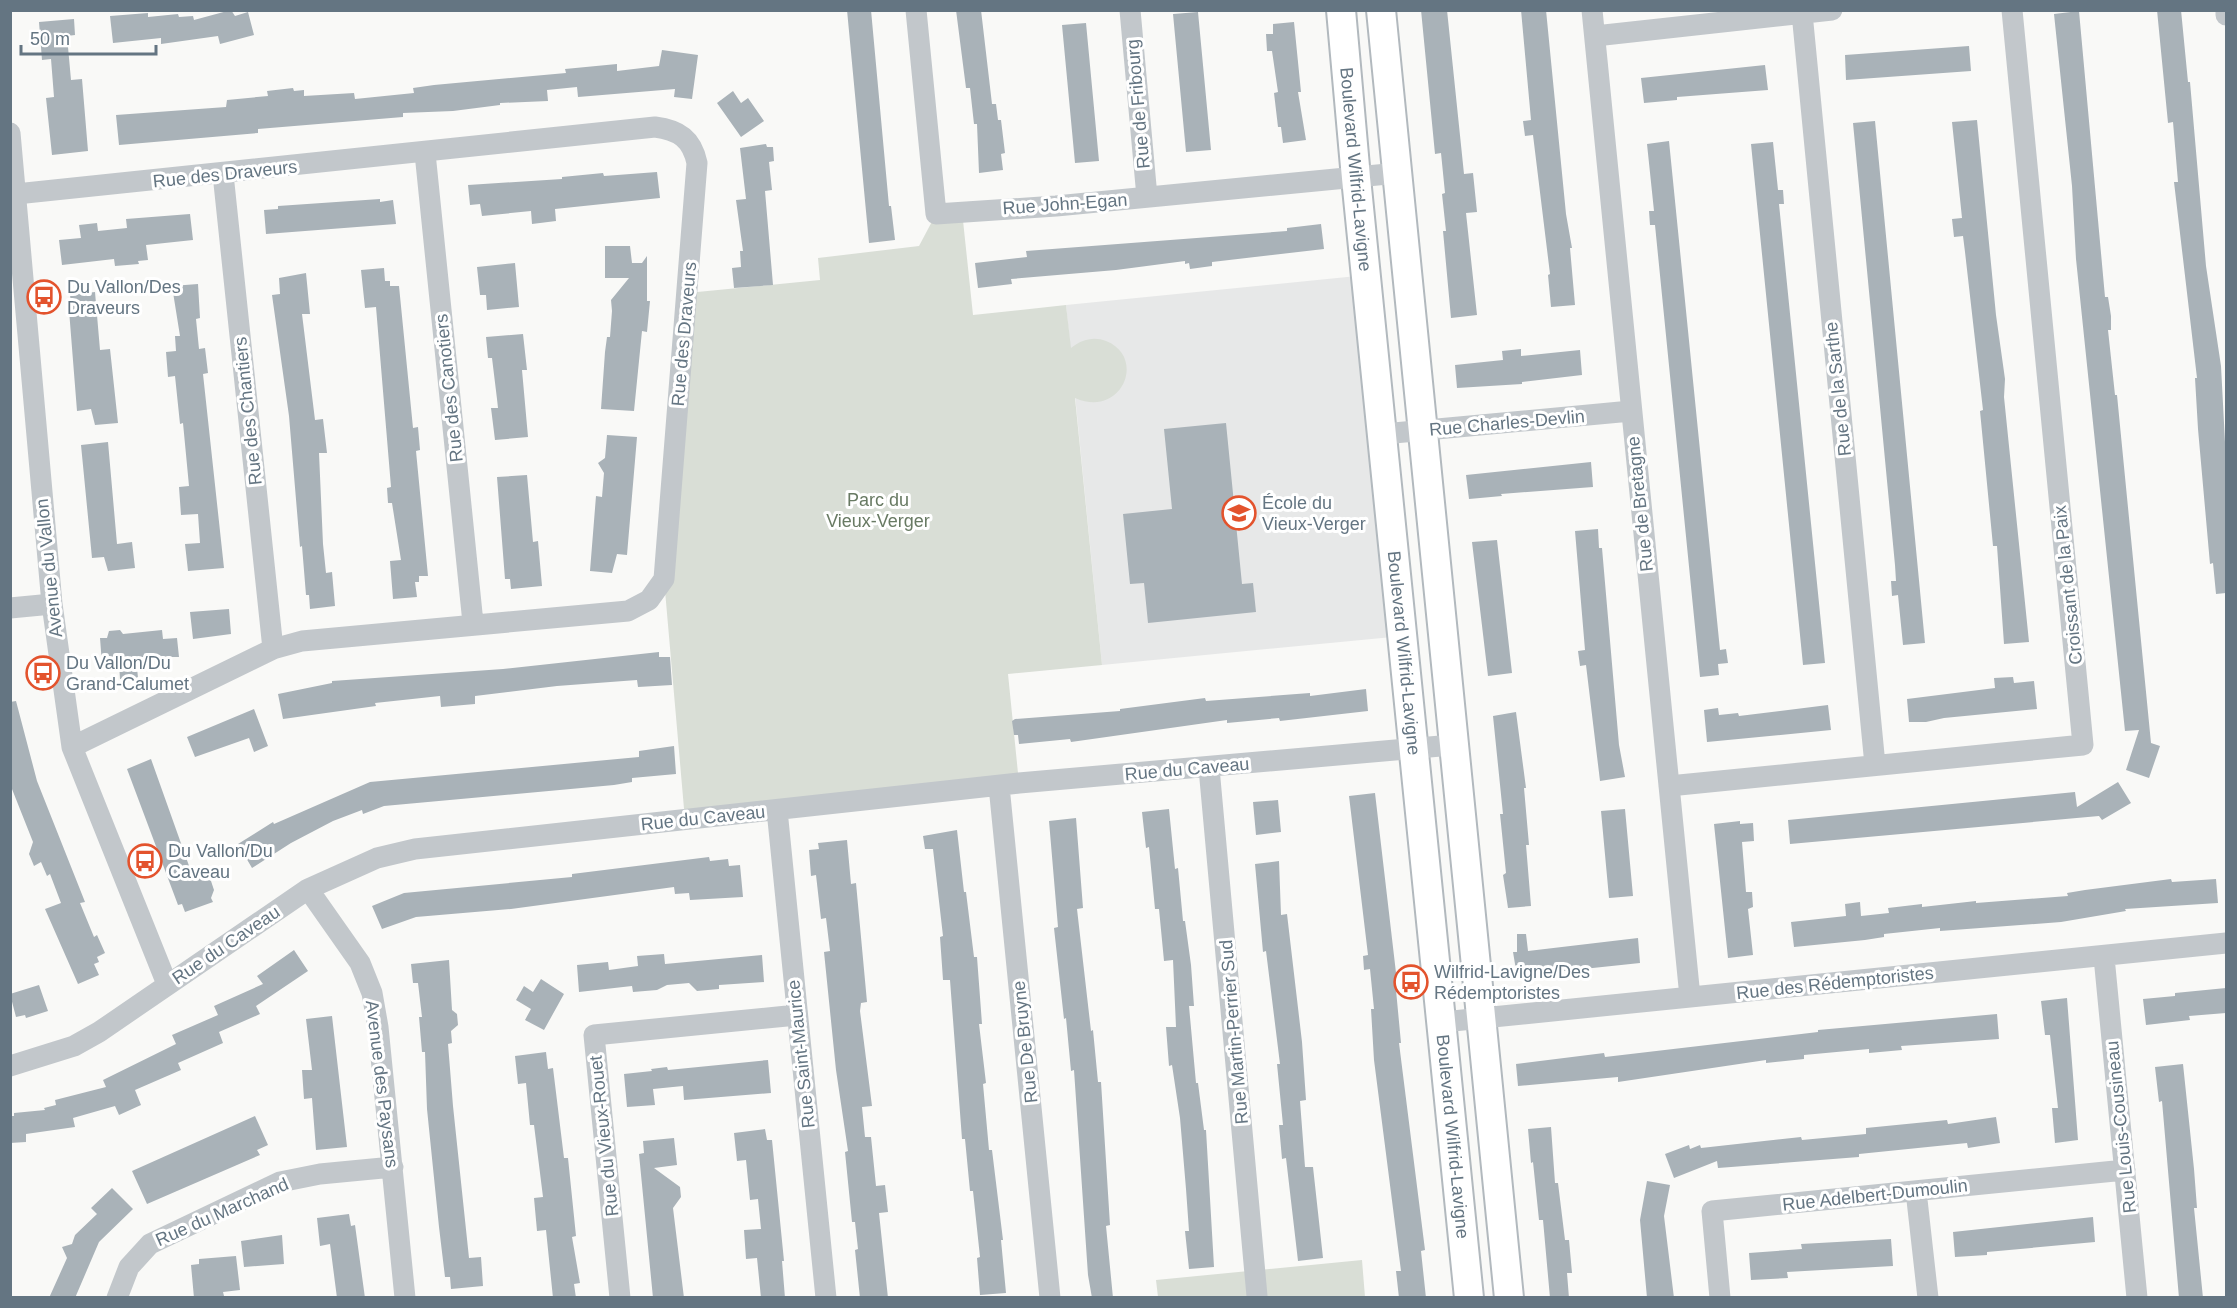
<svg xmlns="http://www.w3.org/2000/svg" width="2237" height="1308" viewBox="0 0 2237 1308" font-family="Arial,sans-serif">
<rect width="100%" height="100%" fill="#f9f9f7"/>
<!-- built -->
<path fill="#e7e8e8" d="M1367,275L1403,636L1102,665L1066,305Z"/>
<!-- green -->
<path fill="#d9ded6" d="M962,211L973,315L1066,305L1071,348C1081,340 1093,336 1106,341C1147,357 1122,419 1075,398L1102,665L1008,674L1019,783L685,820L664,579L687,293L820,280L818,258L919,246L936,214Z
M1362,1260L1365,1297H1158L1156,1280Z"/>
<!-- building -->
<path fill="#a9b2b8" d="M231,10L235,16L248,12L254,35L220,44L218,36L161,44V38L113,43L110,16L148,13V17L178,14L179,17L193,16L194,20Z
M847,10H871L889,206H891L895,240L869,243Z
M956,10H981L992,104H996L998,120H1001L1005,153L1001,154L1003,170L979,173L977,124H974L970,88H966Z
M1421,10H1447L1464,174L1473,173L1477,212L1466,213L1477,315L1451,318L1443,231H1446L1442,194L1445,193L1441,153L1435,154Z
M1521,10H1546L1566,214L1572,248H1570L1575,305L1551,307L1548,275L1550,274L1533,135L1525,136L1523,121L1531,120Z
M2157,10H2181L2188,82H2190L2206,266L2221,366L2226,461V593L2216,594L2213,563L2210,564L2198,429L2195,378H2197L2174,182H2178L2173,122L2168,123Z
M2079,11L2105,297H2108L2111,316V330H2108L2115,395H2117L2151,743L2160,746L2149,778L2126,770L2139,730L2125,731L2076,259L2072,186L2054,14Z
M1198,12L1211,150L1186,152L1173,14Z
M74,19L75,35L67,36L71,80L82,79L88,151L52,155L46,98L54,97L51,59L42,60L39,22Z
M1294,22L1301,92H1298L1306,140L1283,143L1281,127H1278L1274,93L1278,92L1272,51H1267L1266,34H1273V24Z
M1086,23L1099,161L1075,163L1062,25Z
M1969,46L1971,71L1846,80L1845,55Z
M662,50L698,55L692,99L674,97L675,89L578,97L577,87L547,90L548,101L500,103V105L453,111L403,113V117L258,129V133L119,145L116,115L226,107L227,100L268,96L267,91L293,88L294,91L304,90V96L354,93L355,99L414,93L413,88L434,85L566,73L565,69L617,64V71L659,66Z
M1765,65L1768,90L1677,97V100L1644,103L1641,78Z
M733,91L741,103L748,98L764,121L741,137L717,103Z
M1977,120L1996,315L2005,379L2004,397L2029,642L2004,644L1997,546H1993L1980,411L1983,410L1965,252L1963,236L1954,237L1952,219L1962,218L1952,122Z
M1875,121L1925,643L1903,645L1898,595L1892,596L1891,581H1896L1895,565L1853,123Z
M1669,141L1720,650L1726,649L1728,663L1718,664L1719,675L1700,677L1655,225H1650L1649,211H1654L1647,144Z
M1773,142L1778,190H1783L1784,204H1779L1825,663L1803,665L1751,144Z
M766,144L767,147H773L774,161L769,162L772,190L765,191L773,285L734,288L732,268L741,267L740,251H743L736,200L746,199L740,148Z
M657,172L660,198L555,209L556,221L532,224L531,211L482,216L480,204L470,205L468,185L562,179V177L603,173L604,176Z
M380,199V202L393,200L396,224L266,234L264,210L278,209V206Z
M190,214L193,240L146,245L148,260L138,261L139,264L115,266L114,259L62,265L59,240L81,238L79,225L97,223L98,231L127,228L126,219Z
M1321,224L1324,249L1212,262V266L1190,269L1189,263L1185,264V261L1116,270L1011,279L1012,284L978,288L975,263L1027,257L1026,251L1287,231V228Z
M605,246H630L632,263H642L647,256V301H650L647,332L642,331L634,411L601,409L605,352L607,337H610L612,311L611,300L629,278H605Z
M515,263L519,307L487,310L486,295H480L477,267Z
M384,268L385,281H390V286H399L413,428L418,427L420,450L416,451L428,576H419V582H415L417,597L393,599L390,561L401,560L392,503H388L387,488L391,487L376,307L365,308L361,270Z
M306,273L310,314H302L315,420L323,419L327,453H319L323,544L326,573L332,572L335,606L310,609L309,595H306L302,546L300,547L289,416L272,295L280,294L279,278Z
M198,284L200,318L196,319L199,349L205,348L208,373L203,374L224,568L188,571L185,544L200,543L198,514L181,515L179,487L189,486L183,423L180,424L175,376L168,377L166,352L176,351L175,336H180L172,286Z
M95,292L100,350L110,349L118,423L95,425L91,409L77,411L69,310H72L70,295Z
M523,334L527,370H522L528,437L495,440L491,408H498L497,399L492,358H488L486,337Z
M1521,349V356L1580,350L1582,375L1522,382V384L1457,388L1455,365L1503,360L1502,351Z
M1226,423L1242,584L1253,583L1256,612L1148,623L1144,583L1130,584L1123,514L1172,509L1164,429Z
M607,435L637,437L627,555L617,554L612,573L590,571L596,496L602,497L604,473L598,463L605,458Z
M108,442L117,544L132,542L135,568L108,571L104,557L92,558L81,445Z
M1591,462L1593,487L1501,494L1502,496L1469,499L1466,475Z
M527,475L533,542L538,541L542,586L511,589L510,579H505L497,477Z
M1598,529L1599,548H1602L1619,745L1625,777L1600,781L1586,665L1580,666L1578,651L1585,650L1575,531Z
M1497,540L1512,673L1488,676L1472,542Z
M229,609L231,634L193,639L190,612Z
M120,630L123,634L162,630L163,639L177,638L179,657H136L138,678L120,679L119,663L102,664L100,638H107L109,631Z
M659,652V657H670L672,685L638,687L637,680L557,686L475,696V704L441,707L440,696L375,703L376,706L283,719L278,694L332,683V681L503,669Z
M2013,677L2014,683L2034,681L2037,709L1944,718L1926,722H1909L1907,699L1995,688L1994,678Z
M1366,689L1368,711L1280,721L1279,718L1227,723V720L1071,742L1070,739L1019,744L1018,735H1014L1012,721L1015,719L1120,711V709L1205,698L1206,701L1310,693V696Z
M16,701L37,781L85,902L80,903L94,937L97,935L105,953L97,957L99,962L94,964L99,975L78,984L45,909L61,903L50,874L47,876L41,862L34,866L29,854L33,842L10,784V702Z
M1828,705L1831,730L1707,742L1704,710L1718,708L1719,715L1738,713L1739,716Z
M254,709L268,746L254,752L249,738L195,757L187,737Z
M1516,712L1526,788H1524L1529,845H1526L1531,906L1508,908L1503,875L1506,873L1500,814H1503L1493,716Z
M674,746L676,774L632,778V782L614,785L384,806L363,814L362,810L333,821L291,843L252,868L238,844L273,822L274,824L370,782L639,757V751Z
M151,759L193,877L198,875L211,881L214,890L211,898L213,902L185,912L182,904L178,905L127,769Z
M2118,782L2131,803L2102,820L2099,816L1790,844L1788,820L2075,792L2077,807Z
M1375,793L1398,990H1396L1401,1043H1399L1425,1250L1421,1251L1426,1298H1399L1396,1271H1401L1374,1060L1371,1009H1374L1370,969L1364,970L1363,956L1368,955L1349,796Z
M1278,800L1281,832L1256,835L1253,802Z
M1169,809L1175,869L1178,868L1183,921H1185L1191,965L1194,1006H1189L1196,1083H1198L1204,1130H1206L1214,1267L1189,1269L1185,1231H1189L1186,1189L1180,1118L1172,1065L1169,1066L1166,1027H1176L1173,960L1164,961L1159,909H1155L1149,847L1146,848L1142,812Z
M1625,809L1633,896L1609,898L1601,811Z
M1076,818L1083,908L1077,909L1091,1031L1093,1030L1098,1082H1101L1110,1225L1106,1226L1113,1298H1092L1088,1275L1074,1070L1071,1071L1066,1018L1064,1019L1054,928L1058,927L1049,821Z
M1740,821V824L1753,823L1754,841L1742,842L1746,892H1752L1753,907L1748,909L1753,955L1728,958L1714,824Z
M957,830L964,892H966L974,957H977L982,1024H979L986,1083L983,1084L989,1150H992L1003,1240H1001L1006,1293L980,1295L977,1258L980,1257L973,1191H970L965,1139H962L950,980H943L940,937L943,936L933,849H925L923,836Z
M847,840L851,884L856,883L867,1002L861,1003L860,1011L872,1106L862,1107L865,1137H871L876,1186L885,1185L888,1212L879,1213L888,1298H860L855,1250L858,1249L855,1222H852L845,1152L848,1151L836,1070L824,952L830,951L826,918L821,919L816,875L811,876L809,850L819,849L818,843Z
M709,857L710,861L728,859L729,866L740,865L743,897L690,900L689,893L675,894L674,887L511,909L416,917L382,929L372,906L404,893L572,877V874Z
M1279,861L1281,915L1287,914L1302,1042L1306,1100L1300,1101L1305,1167H1313L1323,1258L1298,1261L1286,1158L1282,1159L1279,1125H1283L1277,1064H1280L1266,951L1263,952L1255,864Z
M2171,879L2172,882L2216,879L2218,903L2125,909L2126,911L2061,922L1940,931V928L1884,934V937L1865,940L1794,947L1791,922L1846,916L1845,904L1860,902L1861,916L1889,913L1888,908L1922,904V907L1976,901V903L2068,896L2067,893L2085,890Z
M1517,934H1526L1528,951L1638,938L1640,963L1517,976L1513,952H1517Z
M294,950L308,971L256,1006L260,1014L219,1032L223,1043L178,1063L181,1070L135,1090L141,1105L119,1115L115,1106L73,1118L75,1127L26,1134V1142L10,1143V1116H14V1113L45,1110L44,1108L56,1105L55,1100L106,1087L103,1080L176,1044L172,1035L218,1015L214,1006L263,984L257,976Z
M664,954L665,964L762,955L764,982L719,985V989L697,991L689,983L667,985L657,990L633,992L632,986L579,992L577,965L608,962L609,970L638,966L637,956Z
M449,960L452,1010L457,1014L458,1025L451,1031L452,1043L448,1044L453,1106L469,1258L481,1257L483,1286L451,1289L450,1277H445L439,1227L427,1109L425,1052H422L419,1017H422L418,983H413L411,964Z
M541,979L564,994L544,1030L525,1020L531,1009L516,1000L524,986L533,992Z
M39,985L48,1011L26,1018L25,1015L16,1017L10,994Z
M2226,988V1013L2189,1016L2190,1020L2146,1025L2143,999L2175,996V993Z
M2067,998L2078,1140L2055,1143L2052,1108H2058L2050,1035H2045L2041,1001Z
M1997,1014L1999,1039L1901,1046L1902,1050L1869,1053V1049L1804,1055V1059L1766,1063V1060L1618,1082V1077L1518,1086L1516,1064L1604,1053L1605,1057L1818,1032V1030Z
M332,1016L347,1147L316,1150L312,1098L304,1099L302,1070H312L306,1019Z
M546,1052L548,1069L553,1068L564,1158H568L576,1236L572,1237L580,1283L574,1284L576,1298H553L546,1230L537,1231L534,1198L543,1197L534,1125H530L526,1083L518,1084L515,1056Z
M768,1060L771,1093L684,1100L683,1086L653,1089L655,1105L627,1107L624,1074L652,1071L651,1069L667,1067L668,1070Z
M2183,1064L2194,1169L2197,1208H2194L2203,1298H2179L2162,1101L2159,1102L2155,1067Z
M255,1116L268,1145L257,1150L260,1155L147,1204L132,1171Z
M1996,1117L2000,1143L1968,1148L1967,1143L1859,1154V1157L1718,1168L1717,1161L1674,1178L1665,1154L1689,1145L1690,1149L1700,1145L1701,1148L1801,1137L1802,1140L1866,1134V1128L1947,1120L1948,1124Z
M1551,1127L1555,1183H1558L1565,1240H1569L1572,1273H1567L1569,1298H1550L1543,1220H1539L1533,1162L1531,1163L1528,1129Z
M765,1129L767,1140H772L784,1261H782L785,1298H761L757,1258L746,1259L744,1230L761,1229L758,1199L750,1200L746,1160L737,1161L734,1133Z
M674,1138L677,1165L654,1168L680,1187L681,1197L673,1208L684,1298H653L639,1154L644,1153L643,1141Z
M1647,1181L1670,1185L1664,1216L1674,1298H1647L1640,1220Z
M112,1188L133,1209L99,1242L75,1298H49L67,1258L62,1247L72,1244L75,1235L97,1214L91,1208Z
M349,1214L351,1226L355,1225L365,1298H337L330,1244L320,1246L317,1218Z
M2093,1217L2095,1242L1987,1252V1255L1955,1257L1953,1232Z
M282,1235L284,1264L244,1267L241,1241Z
M1891,1239L1893,1266L1787,1272L1788,1278L1751,1280L1749,1253L1802,1249L1801,1244Z
M236,1256L240,1290L223,1292L224,1296L194,1298L191,1265L199,1264V1259Z"/>
<g fill="none" stroke-linecap="round" stroke-linejoin="round">
<defs>
<g id="secondary">
<path id="s1" d="M1341,10L1356,178L1469,1298"/>
<path d="M1381,10L1509,1298"/>
</g>
</defs>
<!-- secondary casing -->
<use href="#secondary" stroke="#b2b9be" stroke-width="32"/>
<!-- street -->
<path stroke="#c2c7cb" stroke-width="21" d="M916,10L936,214L1056,206L1398,173
M1130,10L1147,197
M1592,10L1690,997
M2226,10V15
M1802,13L1875,765
M1595,36L1832,10
M10,133L52,604L72,747L167,984
M425,153L473,623
M223,174L273,649
M16,194L655,127C679,130 692,139 697,163L664,579L649,600L628,611L302,641L273,649L72,747
M1383,434L1631,411
M10,608L52,604
M1209,768L1257,1296
M999,786L1050,1298
M1669,786L2083,745L2012,10
M777,810L826,1298
M308,889L360,963L372,993L378,1027L405,1298
M2104,957L2137,1298
M1443,1022L2226,943
M10,1066L74,1046L99,1032L308,889L377,858L415,849L1019,783L1452,745
M1916,1191L1928,1298
M117,1298L129,1267L150,1244L280,1182L320,1174L393,1167
M620,1298L594,1035L797,1015
M1720,1298L1712,1211L2125,1170"/>
<!-- secondary -->
<use href="#secondary" stroke="#fff" stroke-width="28"/>
</g>
<!-- icons -->
<defs>
<symbol id="bus-ring" viewBox="-11 -11 22 22"><circle r="9.5" fill="#fff" stroke="#e3532d" stroke-width="1.5"/><path d="M-5-6H5V4H4V6H2V4H-2V6H-4V4H-5ZM-3.5-4V0h7V-4ZM-3.5 1.2v1.5H-2V1.2ZM2 1.2v1.5H3.5V1.2Z" fill="#e3532d"/></symbol>
<symbol id="school-ring" viewBox="-11 -11 22 22"><circle r="9.5" fill="#fff" stroke="#e3532d" stroke-width="1.5"/><path d="M0-5L7-2L0 1L-7-2ZM-4 1L0 2.5L4 1V4Q0 6-4 4Z" fill="#e3532d"/></symbol>
</defs>
<g fill-rule="evenodd">
<use href="#bus-ring" x="25" y="278" width="38" height="38"/>
<use href="#school-ring" x="1220" y="494" width="38" height="38"/>
<use href="#bus-ring" x="24" y="654" width="38" height="38"/>
<use href="#bus-ring" x="126" y="842" width="38" height="38"/>
<use href="#bus-ring" x="1392" y="963" width="38" height="38"/>
</g>
<g text-anchor="middle" dominant-baseline="central" stroke-width="6" stroke-linejoin="round" paint-order="stroke">
<!-- street labels -->
<g font-size="18" fill="#647582" stroke="#fff">
<text transform="translate(1138 104) rotate(-95)">Rue de Fribourg</text>
<text stroke="none"><textPath href="#s1" startOffset="160">Boulevard Wilfrid-Lavigne</textPath></text>
<text transform="translate(225 174) rotate(-6)">Rue des Draveurs</text>
<text transform="translate(1065 204) rotate(-4)">Rue John-Egan</text>
<text transform="translate(684 334) rotate(-85)">Rue des Draveurs</text>
<text transform="translate(449 388) rotate(-96)">Rue des Canotiers</text>
<text transform="translate(1838 389) rotate(-96)">Rue de la Sarthe</text>
<text transform="translate(248 411) rotate(-96)">Rue des Chantiers</text>
<text transform="translate(1507 423) rotate(-5)">Rue Charles-Devlin</text>
<text transform="translate(1640 504) rotate(-96)">Rue de Bretagne</text>
<text transform="translate(49 568) rotate(-96)">Avenue du Vallon</text>
<text transform="translate(2068 585) rotate(-96)">Croissant de la Paix</text>
<text stroke="none"><textPath href="#s1" startOffset="646">Boulevard Wilfrid-Lavigne</textPath></text>
<text transform="translate(1187 769) rotate(-5)">Rue du Caveau</text>
<text transform="translate(703 818) rotate(-6)">Rue du Caveau</text>
<text transform="translate(226 945) rotate(-34)">Rue du Caveau</text>
<text transform="translate(1835 983) rotate(-6)">Rue des Rédemptoristes</text>
<text transform="translate(1234 1032) rotate(-95)">Rue Martin-Perrier Sud</text>
<text transform="translate(1025 1042) rotate(-96)">Rue De Bruyne</text>
<text transform="translate(801 1054) rotate(-96)">Rue Saint-Maurice</text>
<text transform="translate(382 1084) rotate(83)">Avenue des Paysans</text>
<text transform="translate(2121 1127) rotate(-96)">Rue Louis-Cousineau</text>
<text transform="translate(604 1136) rotate(-96)">Rue du Vieux-Rouet</text>
<text stroke="none"><textPath href="#s1" startOffset="1132">Boulevard Wilfrid-Lavigne</textPath></text>
<text transform="translate(1875 1195) rotate(-6)">Rue Adelbert-Dumoulin</text>
<text transform="translate(222 1212) rotate(-24)">Rue du Marchand</text>
</g>
<!-- poi labels -->
<g font-size="18" fill="#647582" stroke="#fff" text-anchor="start">
<text x="67" y="287">Du Vallon/Des<tspan x="67" dy="21">Draveurs</tspan></text>
<text x="1262" y="503">École du<tspan x="1262" dy="21">Vieux-Verger</tspan></text>
<text x="66" y="663">Du Vallon/Du<tspan x="66" dy="21">Grand-Calumet</tspan></text>
<text x="168" y="851">Du Vallon/Du<tspan x="168" dy="21">Caveau</tspan></text>
<text x="1434" y="972">Wilfrid-Lavigne/Des<tspan x="1434" dy="21">Rédemptoristes</tspan></text>
</g>
<!-- park labels -->
<g font-size="18" fill="#687a63" stroke="#fff">
<text x="878" y="500">Parc du<tspan x="878" dy="21">Vieux-Verger</tspan></text>
</g>
</g>
<!-- border -->
<rect width="2237" height="1308" fill="none" stroke="#647582" stroke-width="24"/>
<!-- scale -->
<path d="M21 45v9h135v-9" fill="none" stroke="#647582" stroke-width="3"/>
<text x="30" y="45" font-size="18" fill="#647582" stroke="#ffffff" stroke-width="4.5" paint-order="stroke">50 m</text>
</svg>
